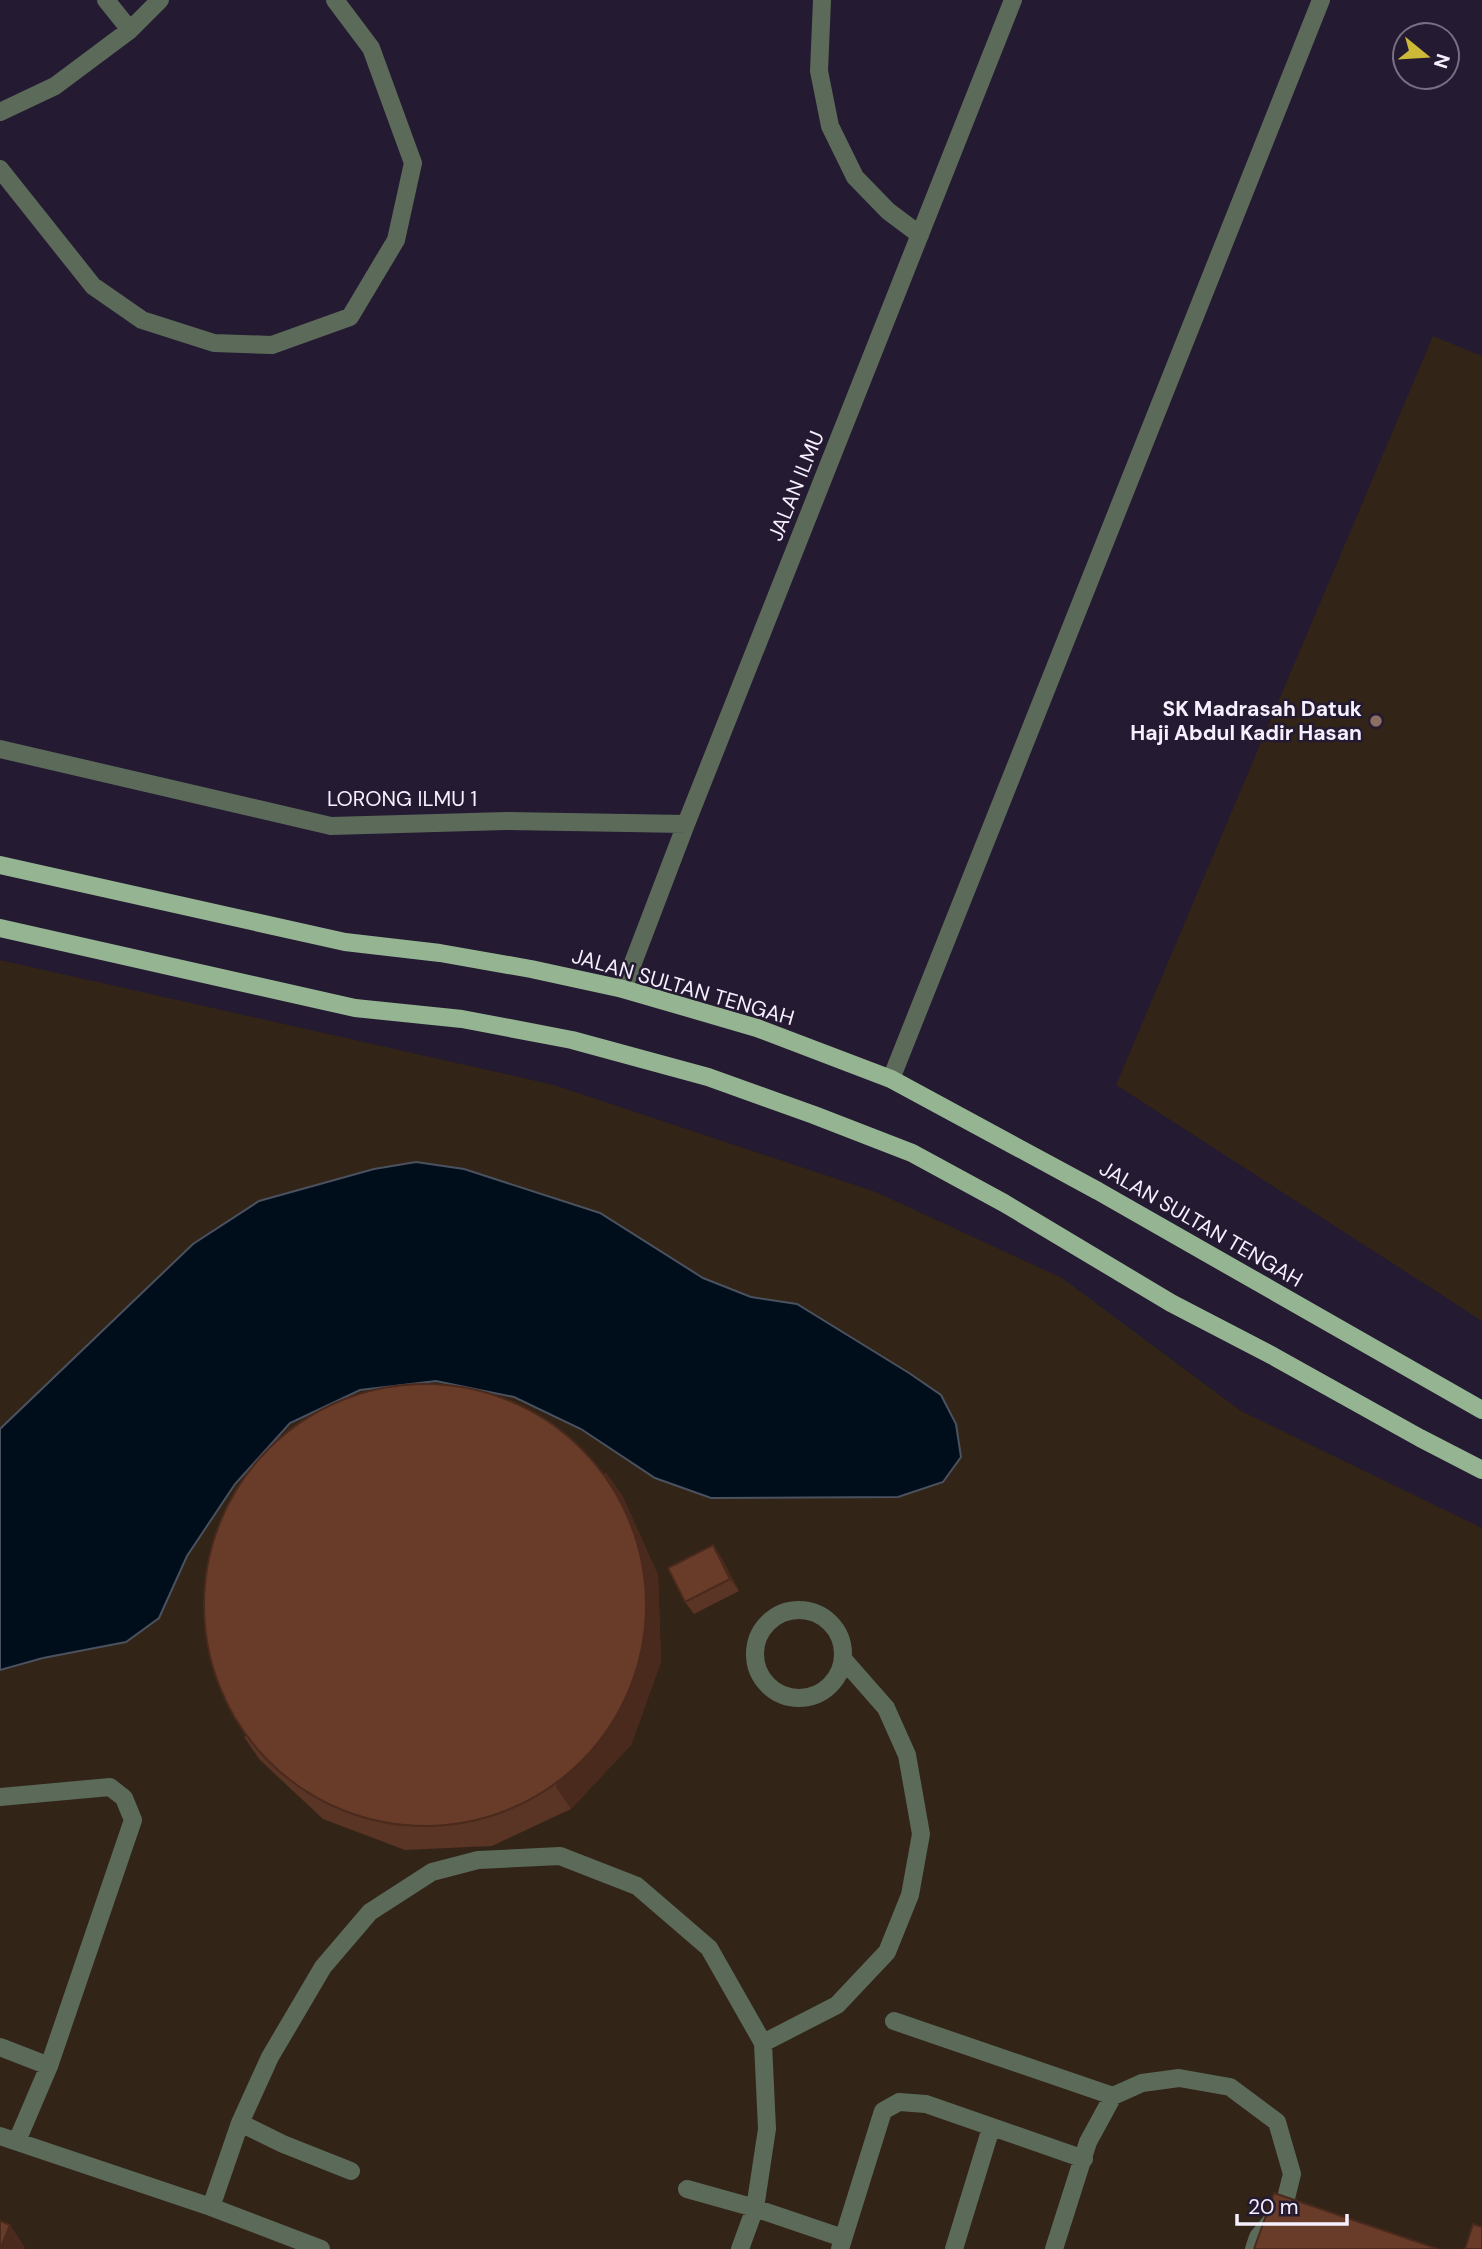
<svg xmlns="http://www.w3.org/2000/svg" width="1482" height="2249" viewBox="0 0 1482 2249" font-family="'DM Sans',sans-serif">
<rect width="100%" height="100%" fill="#241a31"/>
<!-- education -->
<path fill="#322417" d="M1433,336L1482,356V1321L1116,1085Z
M0,960L554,1085L876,1192L1062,1278L1241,1411L1482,1528V2249H0Z"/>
<!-- water -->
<path fill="#000d1b" stroke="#4a515f" stroke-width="2" d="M416,1162L464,1169L600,1213L703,1278L751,1297L797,1304L909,1373L941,1395L956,1424L961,1457L943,1482L898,1497L711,1498L655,1478L581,1429L514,1397L436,1381L360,1390L290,1423L235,1484L187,1556L159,1618L126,1642L43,1658L0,1670V1429L193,1244L259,1201L374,1169Z"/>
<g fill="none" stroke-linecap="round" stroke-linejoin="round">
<!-- minor -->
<path stroke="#5b6a59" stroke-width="18" d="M106,0L130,30
M822,0L819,71L830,126L855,177L888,211L920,235
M0,112L55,86L130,30L160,0
M0,169L93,286L142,320L214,343L272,345L350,317L396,240L413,163L371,48L335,0
M0,749L331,826L506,821L686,824
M623,989L686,824L1013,0
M891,1079L1321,0
M755 1654a44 44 0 1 1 88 0a44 44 0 1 1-88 0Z
M0,1797L110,1787L124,1798L133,1820L49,2066L17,2141
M894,2021L1113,2096
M0,2047L49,2066
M240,2123L270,2057L323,1967L370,1912L432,1872L478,1860L560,1856L637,1886L709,1948L763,2043
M0,2136L211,2207L321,2249
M687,2189L755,2208L843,2238
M211,2207L240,2123L283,2144L351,2171
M740,2249L755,2208L767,2129L763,2043L837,2005L887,1952L910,1895L921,1834L907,1755L886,1708L843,1659
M840,2249L883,2111L899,2102L926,2104L1084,2159
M954,2249L991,2128
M1054,2249L1088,2142L1113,2096L1142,2083L1179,2078L1230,2087L1277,2122L1292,2174L1284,2206L1258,2237L1254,2249"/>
<!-- major -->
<path stroke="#95b592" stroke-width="18" d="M0,865L345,942L440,953L531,969L623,989L757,1028L891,1079L1098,1191L1482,1410
M0,928L355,1008L462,1019L572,1040L708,1077L814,1115L912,1153L1004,1203L1171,1303L1273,1356L1420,1438L1482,1470"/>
</g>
<!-- wall -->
<path fill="#5a3424" d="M606,1473L622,1495L658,1575L661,1662L631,1745L571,1809L492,1846L405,1850L323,1819L260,1760L244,1737Z
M713,1545L721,1557L739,1591L694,1614L685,1602Z"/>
<!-- shaded-wall -->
<path fill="#4a2a1d" d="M606,1473L622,1495L658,1575L661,1662L631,1745L571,1809L556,1787Z
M713,1545L721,1557L739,1591L730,1579Z
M10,2225L25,2247L24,2249H0Z"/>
<!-- building -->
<path fill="#693c2a" stroke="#4a2a1d" stroke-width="2" d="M204 1605a221 221 0 1 1 442 0a221 221 0 1 1-442 0Z
M713,1545L730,1579L685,1602L668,1568Z
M1274,2193L1438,2249H1254Z
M0,2221L10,2225L0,2249Z
M1473,2224L1482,2227V2249H1465Z"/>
<!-- markers -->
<circle fill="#8d6e63" stroke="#241a31" stroke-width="2.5" cx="1376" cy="721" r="7"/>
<g text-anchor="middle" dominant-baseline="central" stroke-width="5" stroke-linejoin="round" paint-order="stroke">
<!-- street labels -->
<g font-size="21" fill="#f5effe" stroke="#241a31">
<text transform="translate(796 486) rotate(-68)">JALAN ILMU</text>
<text x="402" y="799">LORONG ILMU 1</text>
<text transform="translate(683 987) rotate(16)">JALAN SULTAN TENGAH</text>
<text transform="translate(1201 1224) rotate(30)">JALAN SULTAN TENGAH</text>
</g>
<!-- poi labels -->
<g font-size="21" font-weight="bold" fill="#f5effe" stroke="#241a31" text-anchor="end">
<text x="1362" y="709">SK Madrasah Datuk<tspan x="1362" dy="24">Haji Abdul Kadir Hasan</tspan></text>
</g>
</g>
<!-- north arrow -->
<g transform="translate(1426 56) rotate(108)"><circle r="33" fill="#241a31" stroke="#786f83" stroke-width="2"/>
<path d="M0-5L12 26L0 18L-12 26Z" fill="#cdb938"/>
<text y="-10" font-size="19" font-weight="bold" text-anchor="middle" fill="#f5effe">N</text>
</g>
<!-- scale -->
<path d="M1237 2214v10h110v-10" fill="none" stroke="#f5effe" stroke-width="3.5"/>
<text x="1248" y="2214" font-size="21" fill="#f5effe" stroke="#241a31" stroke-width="5" paint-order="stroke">20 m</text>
</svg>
